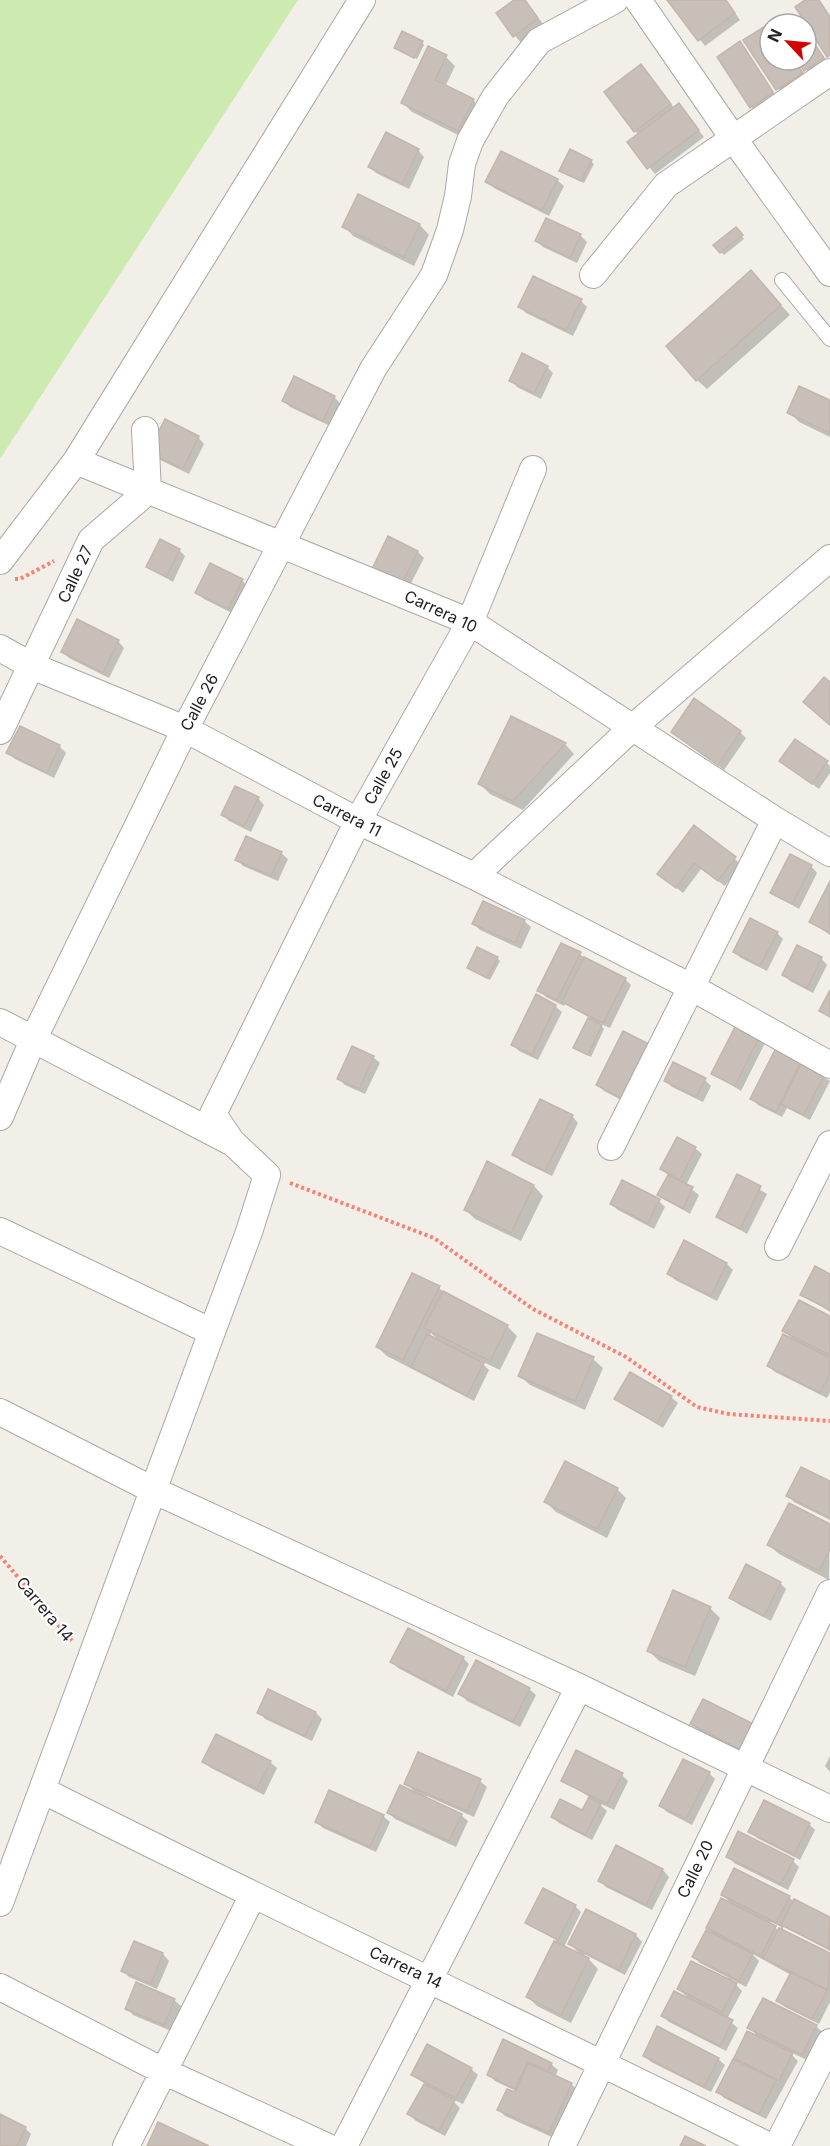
<svg xmlns="http://www.w3.org/2000/svg" width="830" height="2146" viewBox="0 0 830 2146" font-family="Inter,sans-serif">
<rect width="100%" height="100%" fill="#f2efe9"/>
<!-- grass -->
<path fill="#cdebb0" d="M0,0H298L0,459Z"/>
<!-- shadow -->
<path fill="#0003" fill-rule="evenodd" d="M516,0H524L544,25L521,43L498,14Z
M669,0H726L740,20L705,46Z
M770,25V60H795L808,80L784,96L745,41Z
M806,32L829,65L812,77L799,60H806Z
M422,42L424,45L417,59L395,48Z
M739,43L778,99L757,113L751,107Z
M446,57L455,66L445,87L473,100L483,110L468,140L412,112L402,102Z
M641,66L675,109L679,105L704,137L655,174L629,143L639,135L635,131Z
M418,150L424,157L409,189L376,173L370,167Z
M591,161L594,164L584,183L564,173Z
M557,180L564,186L549,216L494,188L487,182Z
M359,196L420,225L429,235L414,266L353,236L344,226Z
M739,232L744,239L724,255L721,252Z
M580,235L587,242L577,263L543,247L537,241Z
M760,282L790,315L707,389L697,380Z
M581,301L587,307L573,336L526,313L520,307Z
M547,367L553,373L541,399L517,387L511,380Z
M295,378L334,397L341,404L330,426L290,407L284,401Z
M830,402V437L799,422L789,412Z
M198,437L204,444L189,474L156,458Z
M389,538L418,552L424,558L408,589L380,575Z
M179,550L185,556L173,582L148,567Z
M242,580L248,587L234,614L204,599L197,593Z
M118,641L124,648L109,678L69,658L62,652Z
M21,728L59,746L66,753L54,778L15,759L8,753Z
M673,732H740L746,738L724,770Z
M565,744L574,754L523,810L490,794L480,784Z
M781,761L827,763L830,766V773L819,789Z
M258,798L264,805L251,832L229,821L223,815Z
M694,827L741,864L725,886L701,869L683,893L659,874Z
M281,853L288,859L278,881L243,866L237,859Z
M811,866L817,873L799,909L772,893Z
M830,884V935L811,922Z
M524,921L531,927L521,949L480,930L474,924Z
M777,933L783,939L767,971L741,958L734,952Z
M562,945L625,979L631,985L610,1028L599,1023L604,1029L591,1057L575,1048L590,1018L565,1004L564,1006L546,997L539,990Z
M497,958L500,961L490,980L471,970Z
M821,958L827,965L813,993L790,981L784,975Z
M555,1006L562,1012L538,1060L519,1051L513,1045Z
M737,1025L765,1043L741,1091L713,1073Z
M623,1033L629,1104L604,1091L598,1085Z
M777,1048L830,1081L810,1120L787,1108L782,1117L758,1105L752,1099Z
M373,1057L380,1063L365,1094L345,1085L339,1079Z
M705,1080L711,1086L703,1102L672,1087L666,1081Z
M572,1116L578,1123L552,1176L521,1161L514,1154Z
M695,1148L702,1154L686,1185L699,1195L690,1214L659,1195L669,1176L662,1169Z
M738,1176L767,1194L747,1234L718,1216Z
M534,1186L543,1196L521,1241L475,1219L466,1210Z
M659,1201L665,1207L654,1229L618,1210L611,1204Z
M727,1264L733,1270L717,1301L675,1280L669,1273Z
M830,1276V1312L802,1294Z
M439,1288L446,1294L507,1326L517,1336L500,1370L479,1360L489,1370L474,1401L387,1356L377,1347ZM431,1333L439,1341L429,1337Z
M830,1317V1392L827,1398L775,1372L768,1366L794,1340L784,1331Z
M593,1359L603,1368L585,1410L530,1385L520,1376Z
M671,1397L678,1403L663,1428L616,1399Z
M830,1483V1520L794,1502L788,1496Z
M617,1489L626,1498L607,1538L556,1512L546,1502Z
M830,1525L829,1580L779,1554L769,1545Z
M780,1583L786,1589L771,1621L738,1604L731,1598Z
M710,1608L720,1618L695,1676L659,1661L649,1651Z
M463,1658L469,1664L453,1697L398,1668L392,1662Z
M529,1689L536,1695L520,1727L467,1701L460,1694Z
M269,1691L316,1713L322,1719L312,1741L265,1719L259,1712Z
M692,1724L755,1726L749,1756L698,1730Z
M419,1754L480,1781L487,1787L474,1817L427,1796L426,1799L461,1815L468,1821L456,1847L395,1819L389,1813L417,1794L406,1783Z
M830,1756V1772L825,1766Z
M204,1762H270L277,1768L264,1795L211,1768Z
M709,1773L715,1779L692,1825L667,1812L661,1806Z
M622,1775L628,1781L614,1810L597,1802L607,1811L592,1840L559,1823L553,1817L583,1812L591,1798L563,1780Z
M383,1816L390,1822L376,1852L323,1828L317,1822Z
M809,1824L815,1830L800,1860L757,1838L750,1831Z
M617,1847L663,1870L669,1877L652,1910L606,1887L600,1881Z
M728,1856L793,1861L799,1867L788,1890L734,1863Z
M722,1895L789,1897L794,1902L830,1919V1951L784,1926L782,1931L830,1955V2002L819,2024L785,2007L778,2001L791,1975L751,1953L759,1961L746,1987L731,1979L742,1991L727,2019L738,2028L726,2051L669,2022L663,2016L689,1999L679,1989L727,1980L729,1978L700,1963L694,1957L715,1936L708,1928L734,1906ZM771,1922L781,1927L779,1931L770,1923Z
M575,1906L581,1912L564,1947L582,1956L570,1944L587,1911L636,1935L642,1942L625,1975L584,1954L598,1969L571,2023L537,2006L528,1997L556,1940L527,1923Z
M135,1943L163,1954L169,1961L157,1989L129,1977L123,1971Z
M174,2000L181,2006L171,2031L133,2015L127,2008Z
M816,2026L823,2033L809,2061L788,2051L798,2061L766,2119L724,2098L718,2092L748,2033L759,2038L749,2027Z
M504,2041L551,2064L558,2070L555,2077L571,2084L578,2090L556,2139L505,2116L499,2110L516,2091L495,2081L488,2074Z
M644,2055L718,2059L725,2065L711,2092L651,2062Z
M471,2069L478,2075L463,2104L450,2098L460,2108L445,2136L416,2121L410,2115L425,2084L413,2075Z
M0,2116L25,2128L31,2134L26,2146H0Z"/>
<!-- building -->
<path fill="#c7bfb8" stroke="#c4b6ab" stroke-width="1.5" d="M514,0H525L538,18L513,37L496,13Z
M667,0H726L735,13L698,41Z
M805,0H819L830,17V55L827,57L795,7Z
M770,23V60H794L803,73L776,90L743,40Z
M402,31L423,41L414,58L394,48Z
M806,31L824,58L804,71L797,60H806Z
M740,41L773,92L750,108L717,57Z
M428,46L447,55L435,80L474,99L458,131L401,103Z
M641,64L671,104L634,132L604,92Z
M679,103L699,130L647,169L627,142Z
M386,132L419,149L402,184L368,167Z
M570,149L592,160L581,181L559,171Z
M501,151L558,179L542,210L485,182Z
M358,194L420,224L404,257L342,227Z
M546,218L581,234L570,258L535,241Z
M736,227L743,235L720,253L713,245Z
M751,270L781,305L696,381L666,346Z
M533,276L582,299L566,330L518,307Z
M522,353L548,366L534,393L509,381Z
M294,376L335,396L323,421L282,401Z
M799,386L830,400V433L787,413Z
M165,419L199,436L183,469L148,452Z
M388,536L418,551L402,584L372,569Z
M160,539L180,549L166,577L146,567Z
M210,563L243,579L228,609L195,593Z
M77,619L119,640L103,673L61,652Z
M824,677L830,682V725L803,702Z
M694,698L741,731L718,765L671,732Z
M511,716L566,743L513,801L478,784Z
M20,726L60,745L47,773L6,753Z
M795,739L828,761L812,784L779,761Z
M235,786L259,797L244,826L221,815Z
M694,825L736,857L718,881L694,863L676,888L657,874Z
M246,836L282,852L271,876L235,860Z
M790,854L812,865L792,904L770,893Z
M830,881V933L809,922Z
M483,901L525,920L515,943L472,924Z
M750,918L778,932L760,966L733,952Z
M561,943L581,952L557,1000L537,991Z
M797,945L822,957L807,988L782,975Z
M477,947L498,957L487,978L467,968Z
M584,957L626,978L603,1023L562,1002Z
M830,990V1017L819,1011Z
M536,994L556,1005L532,1055L511,1045Z
M588,1018L602,1025L588,1055L573,1048Z
M737,1023L760,1035L735,1086L711,1074Z
M623,1031L649,1044L623,1099L596,1085Z
M352,1046L374,1056L359,1089L337,1079Z
M777,1046L802,1059L776,1112L750,1099Z
M673,1062L706,1078L696,1097L664,1081Z
M802,1062L825,1073L804,1115L781,1104Z
M540,1099L573,1115L545,1171L512,1155Z
M677,1137L696,1147L680,1180L660,1169Z
M487,1161L534,1185L511,1233L464,1210Z
M737,1174L761,1186L740,1229L716,1217Z
M668,1175L693,1187L683,1209L657,1195Z
M622,1180L660,1199L648,1223L610,1204Z
M684,1240L727,1263L711,1296L667,1274Z
M815,1266L830,1274V1310L800,1295Z
M412,1273L440,1286L403,1360L376,1347Z
M443,1291L508,1325L490,1361L424,1328Z
M799,1300L830,1316V1355L782,1331Z
M537,1333L594,1357L575,1401L518,1376Z
M427,1334L484,1363L467,1396L411,1367Z
M783,1334L830,1358V1374L820,1393L767,1366Z
M630,1372L672,1396L657,1423L614,1399Z
M565,1461L618,1488L597,1529L544,1502Z
M801,1467L830,1481V1518L786,1496Z
M789,1503L830,1524V1549L819,1571L767,1545Z
M746,1564L781,1582L764,1616L729,1598Z
M673,1590L711,1607L685,1667L647,1651Z
M408,1628L464,1657L446,1691L390,1662Z
M476,1660L530,1688L513,1722L458,1694Z
M268,1689L316,1712L305,1736L257,1713Z
M703,1699L756,1725L743,1751L690,1724Z
M216,1734L271,1761L257,1789L202,1762Z
M576,1750L623,1773L607,1804L561,1781Z
M418,1752L481,1779L467,1811L404,1784Z
M683,1759L710,1772L686,1819L659,1806Z
M400,1785L462,1814L449,1841L387,1813Z
M329,1790L384,1815L370,1847L315,1822Z
M589,1797L601,1804L585,1835L551,1817L560,1799L582,1810Z
M764,1800L810,1823L794,1855L748,1832Z
M738,1831L794,1859L781,1884L726,1857Z
M616,1845L663,1869L646,1905L598,1881Z
M734,1868L790,1896L776,1923L721,1895Z
M543,1888L576,1905L558,1940L525,1923Z
M721,1898L776,1926L761,1956L706,1928Z
M794,1899L830,1917L829,1949L781,1925Z
M586,1909L636,1934L619,1970L568,1944Z
M779,1928L830,1953L828,1990L763,1958Z
M706,1930L753,1954L739,1981L692,1957Z
M134,1941L163,1953L151,1984L121,1971Z
M554,1941L589,1958L561,2015L526,1997Z
M691,1961L737,1983L722,2012L677,1989Z
M791,1972L827,1990L812,2019L776,2001Z
M136,1982L175,1999L164,2025L125,2009Z
M674,1991L733,2020L720,2046L661,2016Z
M763,1998L817,2025L802,2055L747,2028Z
M657,2026L719,2058L704,2087L643,2056Z
M747,2031L793,2053L779,2081L734,2058Z
M503,2039L552,2063L548,2071L528,2062L515,2089L487,2075Z
M427,2044L472,2068L456,2098L411,2075Z
M733,2059L776,2080L759,2114L716,2092Z
M528,2063L572,2083L549,2133L497,2110L507,2089L515,2092Z
M424,2084L455,2100L439,2131L407,2114Z
M0,2114L26,2127L17,2146H0Z
M158,2122L209,2146H147Z
M685,2136L706,2146H680Z"/>
<g fill="none" stroke-linecap="round" stroke-linejoin="round">
<defs>
<path id="service" d="M782,280L830,339"/>
<path id="minor" d="M638,0L733,138L830,273
M593,275L666,185L830,72
M76,461L470,622L775,820L830,853
M0,561L76,461L362,0
M0,648L32,666L185,729L358,821L474,876L691,987L830,1065
M0,731L91,540L148,491L145,430
M474,876L632,728L830,558
M0,1022L229,1141
M0,1117L33,1040L185,729L373,369L434,275L450,230L458,196L462,164L470,141L495,97L539,41L615,0
M611,1147L775,820
M0,1231L212,1332
M778,1247L830,1144
M0,1412L153,1490L579,1687L830,1809
M42,1790C283,1912 527,2025 769,2146
M0,1903L249,1232L267,1175L232,1142L213,1114L358,821L470,622L533,469
M0,1987L163,2071L326,2146
M126,2146L252,1897
M344,2146L579,1687
M562,2146L830,1593
M777,2146L830,2042"/>
</defs>
<!-- service casing -->
<use href="#service" stroke="#a9a9a9" stroke-width="16"/>
<!-- minor casing -->
<use href="#minor" stroke="#a9a9a9" stroke-width="28"/>
<!-- path -->
<path stroke="#fa8072" stroke-width="4" stroke-dasharray="3 3" stroke-linecap="butt" d="M15,579H20L54,561
M290,1183L434,1238L533,1309L626,1357L697,1407L729,1414L830,1421
M0,1556L72,1641"/>
<!-- service -->
<use href="#service" stroke="#fff" stroke-width="14"/>
<!-- minor -->
<use href="#minor" stroke="#fff" stroke-width="26"/>
</g>
<g text-anchor="middle" dominant-baseline="central" stroke-width="4.5" stroke-linejoin="round" paint-order="stroke">
<!-- street labels -->
<g font-size="16" fill="#222" stroke="#fff">
<text transform="translate(75 574) rotate(-65)">Calle 27</text>
<text transform="translate(441 611) rotate(25)">Carrera 10</text>
<text transform="translate(199 702) rotate(-62)">Calle 26</text>
<text transform="translate(383 776) rotate(-61)">Calle 25</text>
<text transform="translate(347 815) rotate(27)">Carrera 11</text>
<text transform="translate(45 1609) rotate(50)">Carrera 14</text>
<text transform="translate(695 1869) rotate(-64)">Calle 20</text>
<text transform="translate(406 1967) rotate(25)">Carrera 14</text>
</g>
</g>
<!-- north arrow -->
<g transform="translate(788 42) rotate(296)"><circle r="28" fill="#ffffff" stroke="#a7a7a7" stroke-width="1.5"/>
<path d="M0-4.5L10 22L0 15L-10 22Z" fill="#d40000"/>
<text y="-9" font-size="16" font-weight="bold" text-anchor="middle" fill="#222222">N</text>
</g>
</svg>
